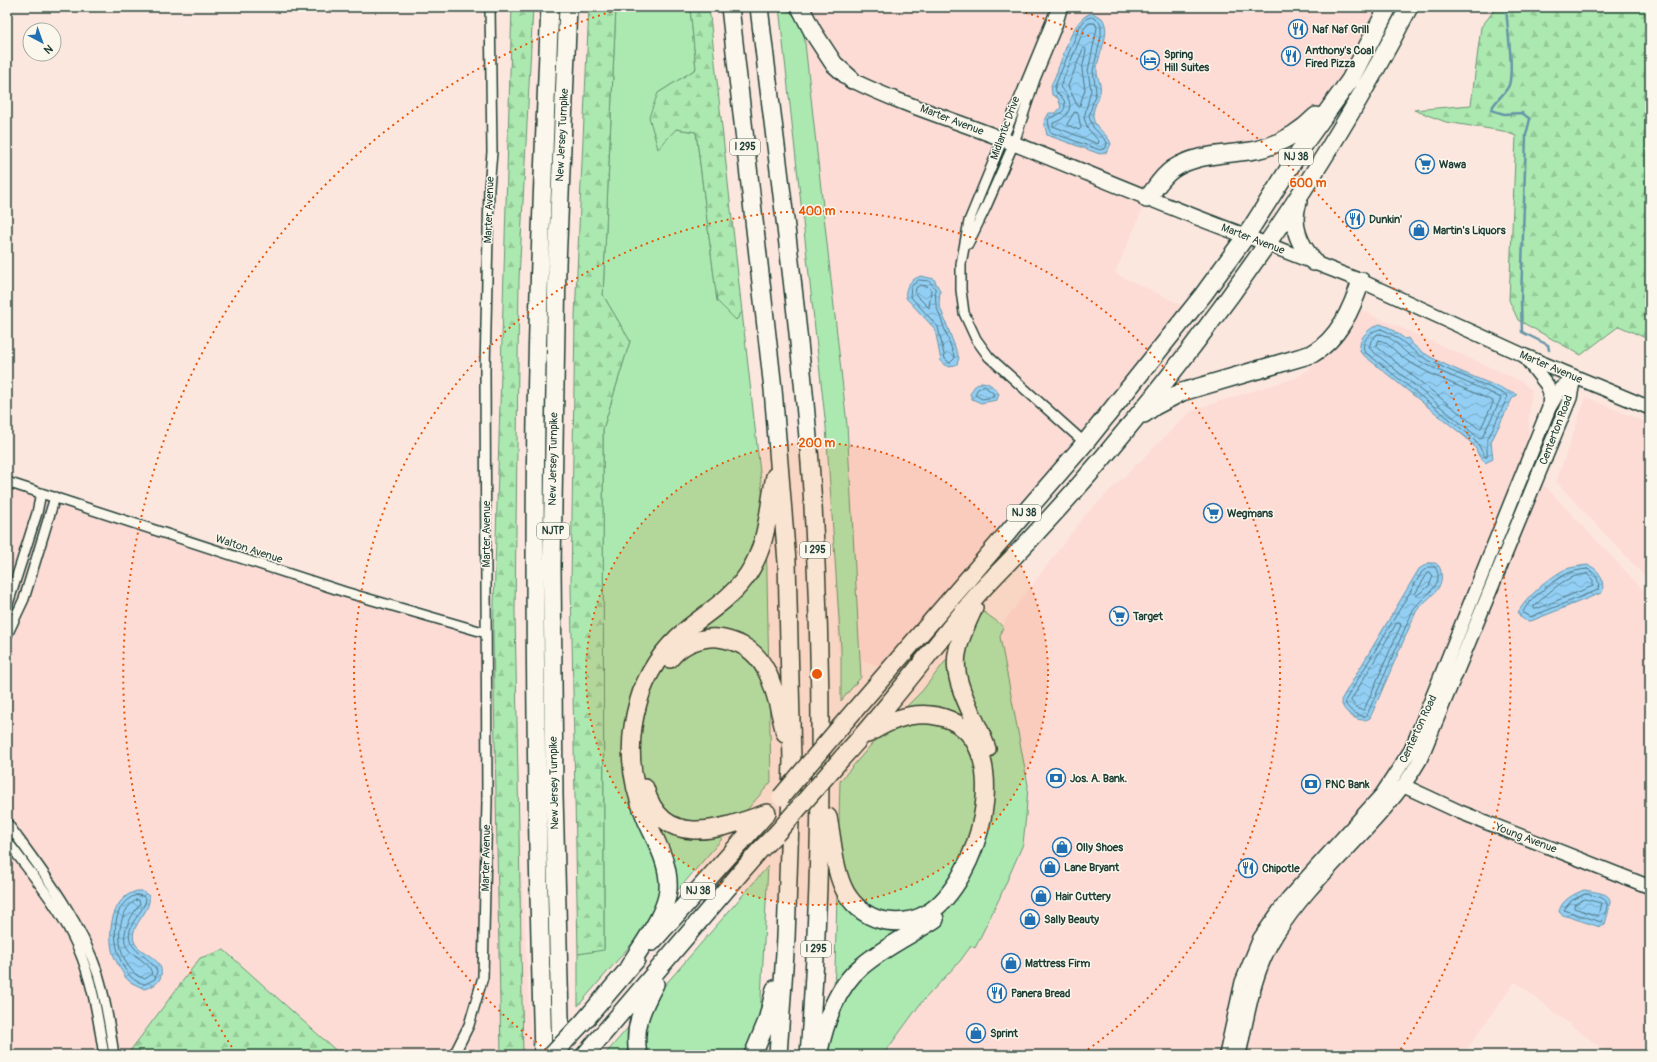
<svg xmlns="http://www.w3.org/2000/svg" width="1657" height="1062" viewBox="0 0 1657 1062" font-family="Pangolin,sans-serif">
<defs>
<pattern id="forest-firs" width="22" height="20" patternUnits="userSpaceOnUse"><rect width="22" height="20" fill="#ace9b0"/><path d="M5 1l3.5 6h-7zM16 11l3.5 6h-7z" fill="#94c998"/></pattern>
<pattern id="water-waves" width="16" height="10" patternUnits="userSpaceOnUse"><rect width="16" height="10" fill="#93cff4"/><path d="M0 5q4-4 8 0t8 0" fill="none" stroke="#77a9c6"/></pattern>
</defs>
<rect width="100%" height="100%" fill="#fce7df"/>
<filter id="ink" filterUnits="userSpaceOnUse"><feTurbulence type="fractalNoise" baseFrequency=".025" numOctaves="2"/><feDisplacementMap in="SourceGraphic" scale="8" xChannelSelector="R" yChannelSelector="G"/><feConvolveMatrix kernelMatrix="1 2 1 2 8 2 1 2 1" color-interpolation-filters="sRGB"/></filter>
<g filter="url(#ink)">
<!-- built -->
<path fill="#fddcd6" d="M781,7H1388L1350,80L1301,129L1194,160L1147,199L1115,273L1190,309L889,670L838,651L836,550L827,391Z
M1361,310L1519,380L1532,390L1529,418L1528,468L1650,597V1055H1610L1515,982L1463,1055H883L921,1003L960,961L971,946L974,948L999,899L1023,844L1028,785L1000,637L1006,619L1086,514L1189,413L1198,408L1298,377L1317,363L1350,328Z
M1586,397L1650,424V582L1556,482Z
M7,482L432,619L512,641L516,766L532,1055H7Z"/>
<!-- green -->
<path fill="#ace9b0" stroke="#669372" d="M616,7H690L696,69L658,93L676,129L696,132L717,300L736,320L742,312L766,526L771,782L578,1006V954L604,949L603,429L630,341L603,295Z
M779,7H785L803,25L847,425L861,677L841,701V648L826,427Z
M984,612L1003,626L1000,637L1028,785L1026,815L1023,844L999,899L975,948L971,946L960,961L921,1003L883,1055H829L835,970L840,781L890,723L922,691Z
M768,866L758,1055H607V1052Z"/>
<!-- forest -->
<path fill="url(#forest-firs)" stroke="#669372" d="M512,7H533L519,279L515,611L523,1055H501L493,637Z
M589,7H616L603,295L630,341L603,429L604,950L578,954L571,586L575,317Z
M690,7H709L742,312L736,320L717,301L696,132L676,129L658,149L649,117L658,93L696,69Z
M1497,7H1650V340L1619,326L1581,355L1518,320L1509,300L1516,136L1503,131L1446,122L1414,110L1471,105L1481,27Z
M224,950L341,1055H127L200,958Z"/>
<!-- water -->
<path fill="url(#water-waves)" stroke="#6595a7" d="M1092,13L1102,18C1113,34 1096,55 1097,72C1097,79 1102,84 1100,92C1098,100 1093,108 1093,116C1093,128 1108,133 1111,144L1107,152L1100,154L1047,135L1044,122L1049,113H1056L1061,107L1058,98L1052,95L1051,85C1062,66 1070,18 1092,13Z
M921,276L934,279L940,291L939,304L959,358L957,364L950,367L944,365L941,361L935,329L906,298C904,287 911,279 921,276Z
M1380,324L1390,328L1405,339L1408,338C1417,358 1487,381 1510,392H1514L1517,395L1512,399L1491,442L1493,459L1485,463L1479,456L1475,447L1464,436L1361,353C1356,340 1368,328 1380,324Z
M981,382C989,382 994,387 999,394L997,400L981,403L972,399L970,394L974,387Z
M1428,563H1435C1439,565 1441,569 1441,573C1445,591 1424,599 1416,612L1370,718C1359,725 1342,712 1341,700L1419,569Z
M1587,565C1599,568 1603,578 1603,590L1601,593L1531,621C1524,621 1521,618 1518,613C1524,599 1552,575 1566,569C1573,567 1580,566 1587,565Z
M1584,890C1615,895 1613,895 1605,924L1600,927L1563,915L1559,912C1561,900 1574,894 1584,890Z
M137,891H142L149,896C152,912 129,925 134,941C138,954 165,957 161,976C159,984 151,987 144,989C138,985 131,984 126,978C121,970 114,959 112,950C108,929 112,897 137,891Z"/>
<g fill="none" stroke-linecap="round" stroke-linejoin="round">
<!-- shore -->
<path stroke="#4d7781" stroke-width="1" d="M1092,17L1099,21L1101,25V36L1093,71L1096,91L1089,117L1093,127L1107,142L1106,148L1100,150L1050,132L1048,119C1057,114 1068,114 1064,100L1056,92L1055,86L1080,26L1086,19Z
M1089,23H1095L1097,28L1088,71L1091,90L1084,118L1088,129L1099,141L1098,144L1053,126V123C1064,120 1074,110 1068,98C1067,93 1063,91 1060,87L1084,29Z
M1085,48L1086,50L1082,70L1085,89L1080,105L1078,107L1068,86L1083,49Z
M1075,112L1078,113L1081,128L1079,130L1067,125Z
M919,280L929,281L935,288L936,305L955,358L950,363L945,359L938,327L910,296L911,287Z
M921,285L927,286L931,290L929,308L915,294L916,288Z
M1381,329C1398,335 1410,350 1426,359C1452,373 1481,382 1508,396L1487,441V457H1485L1478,444L1467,433L1364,351C1361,341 1371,330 1381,329Z
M1378,334C1391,334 1401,350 1411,356C1439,373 1471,383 1501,398L1482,438L1480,439L1369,348L1371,341Z
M1379,340C1389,342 1398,355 1406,360C1433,377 1464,388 1493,401V403L1481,428H1478L1377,347Z
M984,386L993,393L994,397L982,399L975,395L977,390Z
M1429,567H1435C1447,585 1421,597 1413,610L1367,715L1364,717C1356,714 1347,710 1345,701L1422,572Z
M1587,569C1596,572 1600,581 1598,590L1530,617L1523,613C1524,603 1556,579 1566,574C1572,571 1580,570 1587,569Z
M1430,572L1433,576L1429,586L1416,596L1415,594L1426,576Z
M1587,574L1593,580V586L1536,609H1534V606C1550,592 1565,575 1587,574Z
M1397,623H1400L1401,625L1364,710L1358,709L1351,701Z
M1585,894C1607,898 1613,899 1601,922L1564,910L1571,901Z
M137,895L143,896L146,900C143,911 133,919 130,930C125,951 150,955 157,971L155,979L145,984C140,983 135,981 131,977C113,960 105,903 137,895Z
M1585,899L1601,903L1598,916L1574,908V905Z
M136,900H139L140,904C130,917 115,941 133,954C141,960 150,964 152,974L145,979C116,970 110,916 136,900Z"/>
<!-- stream -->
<path stroke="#6595a7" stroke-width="2.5" d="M1506,7C1507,27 1514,68 1509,85C1505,95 1494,101 1491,110L1504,114L1522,113L1530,119L1526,135L1521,302L1522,332L1548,345L1549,350"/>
<defs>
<path id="street" d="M1057,7L969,221L961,264V290L964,313L976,339L989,357L1085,443
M968,244L985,209L1014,143L1035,79L1057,26L1062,9
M7,482L345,592L486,633
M7,607L37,513L41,493
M7,635L24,599L55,497
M7,823C42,871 79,917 98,974C106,1000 110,1028 114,1055
M7,841C32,875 61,908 78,948C93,982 98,1019 104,1055
M454,1055L469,1025L483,977L487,801L485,371L489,188L492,152L490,7"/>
<path id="secondary" d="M1246,236L1361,281L1525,356L1650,408
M1526,358L1547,385L1550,393L1549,408
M1404,786L1460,812L1650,887
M1226,1055L1242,982L1260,938L1288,898L1382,794L1411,750L1549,408L1560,389L1574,377
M1239,1055C1248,1013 1254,970 1277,934C1317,870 1382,826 1420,760L1570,398L1574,377"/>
<path id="primary" d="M852,80C902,105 958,121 1010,142C1089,173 1166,207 1246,236"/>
<path id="highway" d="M730,7L773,389L787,562L792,761L786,938L778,1055
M759,7C778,168 801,329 812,490C824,680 823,865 809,1055
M800,7L813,32L834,64L852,80
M1147,199C1155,189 1162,176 1173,169C1197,153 1228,155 1256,150C1279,145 1299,133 1316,116
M1298,202C1290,225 1299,244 1314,262
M1144,414L1155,406L1182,392L1312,354C1339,339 1352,308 1361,281
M974,608C968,621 961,635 958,649C949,682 977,718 987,749
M670,659C680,646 693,640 709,638C717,637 726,639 734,642C772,654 776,700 785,733
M841,726L1085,443L1203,295L1246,236L1309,137L1350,80L1388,7
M842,758C890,706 932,648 978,594C997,573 1018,553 1037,532C1063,504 1088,476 1112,447C1226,311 1328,165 1409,7
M645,788C663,852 723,828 767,813
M828,817C833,841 834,872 846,893C855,908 870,919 887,921C901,923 915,921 928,913C977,884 1017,749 950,720C921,708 892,718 868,734
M652,942L766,814
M628,968C641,946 666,915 668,890C670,864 656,842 646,819C630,782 627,742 638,703C646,674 664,648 687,629C708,612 733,597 748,574C768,544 768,510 775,476
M585,1020L636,960
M543,1055C537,843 533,630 536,418C538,281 544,144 550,7
M561,1055L554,796L552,565L557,264L568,7
M585,1055L759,851L776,834
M638,1055C633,1027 642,1008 655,984
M753,1055L767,1021L775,989
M818,1055C825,1023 836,987 862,966C884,947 911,935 935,919"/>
</defs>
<!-- street casing -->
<use href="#street" stroke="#1f3d34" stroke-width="12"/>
<!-- secondary casing -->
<use href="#secondary" stroke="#1f3d34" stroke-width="16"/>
<!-- primary casing -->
<use href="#primary" stroke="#1f3d34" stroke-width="17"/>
<!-- highway casing -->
<use href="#highway" stroke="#1f3d34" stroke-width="20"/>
<!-- street -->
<use href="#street" stroke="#fbf7ec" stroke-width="9"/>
<!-- secondary -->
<use href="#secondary" stroke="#fbf7ec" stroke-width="13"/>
<!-- primary -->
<use href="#primary" stroke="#fbf7ec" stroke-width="14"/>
<!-- highway -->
<use href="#highway" stroke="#fbf7ec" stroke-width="17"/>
<defs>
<path id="highway-bridge" d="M781,797L841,726
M776,834L842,758
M552,1055L585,1020"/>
</defs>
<!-- highway-bridge casing -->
<use href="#highway-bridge" stroke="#1f3d34" stroke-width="20" stroke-linecap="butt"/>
<!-- highway-bridge -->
<use href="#highway-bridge" stroke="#fbf7ec" stroke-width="17"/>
</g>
</g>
<!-- distance rings -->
<circle cx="817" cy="674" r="231" fill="#e8590c" fill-opacity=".12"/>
<g fill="none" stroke="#e8590c" stroke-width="2" stroke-dasharray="2 4">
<circle cx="817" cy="674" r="231"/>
<path d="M551 1053A463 463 0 1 1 1083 1053"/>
<path d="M235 1052A694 694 0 0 1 620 9M1014 9A694 694 0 0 1 1399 1052"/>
</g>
<!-- icons -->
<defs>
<symbol id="restaurant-ring" viewBox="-11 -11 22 22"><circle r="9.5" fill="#fbf7ec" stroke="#1f6fb2" stroke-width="1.5"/><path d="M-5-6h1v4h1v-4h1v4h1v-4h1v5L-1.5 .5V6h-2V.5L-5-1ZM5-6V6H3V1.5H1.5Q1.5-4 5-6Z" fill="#1f6fb2"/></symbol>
<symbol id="hotel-ring" viewBox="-11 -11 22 22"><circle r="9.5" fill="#fbf7ec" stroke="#1f6fb2" stroke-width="1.5"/><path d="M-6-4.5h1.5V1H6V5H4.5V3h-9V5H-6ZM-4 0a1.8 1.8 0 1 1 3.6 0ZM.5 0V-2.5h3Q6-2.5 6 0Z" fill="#1f6fb2"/></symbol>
<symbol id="supermarket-ring" viewBox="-11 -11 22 22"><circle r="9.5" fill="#fbf7ec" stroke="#1f6fb2" stroke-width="1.5"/><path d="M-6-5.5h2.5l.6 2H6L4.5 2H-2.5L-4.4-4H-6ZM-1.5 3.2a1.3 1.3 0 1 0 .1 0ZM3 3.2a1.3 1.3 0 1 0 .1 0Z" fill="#1f6fb2"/></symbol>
<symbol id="shop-ring" viewBox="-11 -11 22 22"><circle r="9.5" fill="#fbf7ec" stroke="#1f6fb2" stroke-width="1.5"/><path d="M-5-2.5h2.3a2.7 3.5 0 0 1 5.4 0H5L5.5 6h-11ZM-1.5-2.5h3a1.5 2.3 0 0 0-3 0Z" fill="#1f6fb2"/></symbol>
<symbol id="bank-ring" viewBox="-11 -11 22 22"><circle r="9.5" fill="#fbf7ec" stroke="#1f6fb2" stroke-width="1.5"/><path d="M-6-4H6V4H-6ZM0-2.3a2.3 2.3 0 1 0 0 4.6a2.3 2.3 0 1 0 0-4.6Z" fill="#1f6fb2"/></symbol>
</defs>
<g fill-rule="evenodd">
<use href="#restaurant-ring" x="1287" y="18" width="22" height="22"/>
<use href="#restaurant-ring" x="1280" y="45" width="22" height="22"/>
<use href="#hotel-ring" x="1139" y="49" width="22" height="22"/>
<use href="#supermarket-ring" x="1414" y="153" width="22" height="22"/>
<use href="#restaurant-ring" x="1344" y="208" width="22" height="22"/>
<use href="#shop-ring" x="1408" y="219" width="22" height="22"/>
<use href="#supermarket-ring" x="1202" y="502" width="22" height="22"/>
<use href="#supermarket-ring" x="1108" y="605" width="22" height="22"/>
<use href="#bank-ring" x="1045" y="767" width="22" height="22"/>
<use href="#bank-ring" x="1300" y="773" width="22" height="22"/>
<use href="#shop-ring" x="1051" y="836" width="22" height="22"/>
<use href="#shop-ring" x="1039" y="856" width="22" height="22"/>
<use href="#restaurant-ring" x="1237" y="857" width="22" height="22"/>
<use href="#shop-ring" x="1030" y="885" width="22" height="22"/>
<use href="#shop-ring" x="1019" y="908" width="22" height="22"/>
<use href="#shop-ring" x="1000" y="952" width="22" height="22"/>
<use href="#restaurant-ring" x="986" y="982" width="22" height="22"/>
<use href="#shop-ring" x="965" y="1022" width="22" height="22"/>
</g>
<g text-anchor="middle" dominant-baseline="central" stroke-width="3" stroke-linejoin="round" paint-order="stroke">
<!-- shield labels -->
<g fill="#fbf7ec" stroke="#61756b" stroke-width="1">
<rect x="730" y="139" width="30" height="16" rx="3"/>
<rect x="1279" y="149" width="34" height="16" rx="3"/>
<rect x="1007" y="505" width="34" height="16" rx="3"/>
<rect x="537" y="523" width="32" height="16" rx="3"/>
<rect x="800" y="542" width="30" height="16" rx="3"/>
<rect x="681" y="883" width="34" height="16" rx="3"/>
<rect x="801" y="941" width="30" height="16" rx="3"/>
</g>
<g font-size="10" font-weight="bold" fill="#1f3d34">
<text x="745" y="147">I 295</text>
<text x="1296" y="157">NJ 38</text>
<text x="1024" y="513">NJ 38</text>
<text x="553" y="531">NJTP</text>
<text x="815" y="550">I 295</text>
<text x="698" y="891">NJ 38</text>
<text x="816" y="949">I 295</text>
</g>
<!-- poi labels -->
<g font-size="11" font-weight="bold" fill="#1f3d34" stroke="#fbf7ec" text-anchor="start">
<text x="1312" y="29">Naf Naf Grill</text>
<text x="1305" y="50">Anthony's Coal<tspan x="1305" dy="13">Fired Pizza</tspan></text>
<text x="1164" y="54">Spring<tspan x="1164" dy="13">Hill Suites</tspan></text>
<text x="1439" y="164">Wawa</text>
<text x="1369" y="219">Dunkin'</text>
<text x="1433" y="230">Martin's Liquors</text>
<text x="1227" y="513">Wegmans</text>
<text x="1133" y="616">Target</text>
<text x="1070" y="778">Jos. A. Bank.</text>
<text x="1325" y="784">PNC Bank</text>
<text x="1076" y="847">Olly Shoes</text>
<text x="1064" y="867">Lane Bryant</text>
<text x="1262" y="868">Chipotle</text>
<text x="1055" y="896">Hair Cuttery</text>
<text x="1044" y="919">Sally Beauty</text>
<text x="1025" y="963">Mattress Firm</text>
<text x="1011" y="993">Panera Bread</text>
<text x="990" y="1033">Sprint</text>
</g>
<!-- street labels -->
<g font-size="11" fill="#1f3d34" stroke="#fbf7ec">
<text transform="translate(952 120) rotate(21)">Marter Avenue</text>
<text transform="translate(1005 128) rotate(-70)">Midlantic Drive</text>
<text transform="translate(562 135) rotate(-87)">New Jersey Turnpike</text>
<text transform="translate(489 210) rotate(-88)">Marter Avenue</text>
<text transform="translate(1253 239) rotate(21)">Marter Avenue</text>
<text transform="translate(1551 367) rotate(23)">Marter Avenue</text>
<text transform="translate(1556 430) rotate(-69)">Centerton Road</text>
<text transform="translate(553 459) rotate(-89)">New Jersey Turnpike</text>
<text transform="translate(486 534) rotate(-90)">Marter Avenue</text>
<text transform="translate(249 549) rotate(18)">Walton Avenue</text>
<text transform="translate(1418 729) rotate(-65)">Centerton Road</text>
<text transform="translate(554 783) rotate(-91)">New Jersey Turnpike</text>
<text transform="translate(1526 838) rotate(21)">Young Avenue</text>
<text transform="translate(486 858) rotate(-89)">Marter Avenue</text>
</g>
</g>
<circle cx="817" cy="674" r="6" fill="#e8590c" stroke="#fbf7ec" stroke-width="2"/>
<g font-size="12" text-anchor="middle" font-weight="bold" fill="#e8590c" stroke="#fbf7ec" stroke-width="3" stroke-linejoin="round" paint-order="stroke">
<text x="1308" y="187">600 m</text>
<text x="817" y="215">400 m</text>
<text x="817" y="447">200 m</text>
</g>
<!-- margin -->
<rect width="1657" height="1062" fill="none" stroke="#fbf7ec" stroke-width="24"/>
<rect x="12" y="12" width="1633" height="1038" fill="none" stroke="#1f3d34" stroke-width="1.5" filter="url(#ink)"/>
<!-- north arrow -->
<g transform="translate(42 42) rotate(139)"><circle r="19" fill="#fbf7ec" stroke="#a3ada2"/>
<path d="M0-3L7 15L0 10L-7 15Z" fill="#1f6fb2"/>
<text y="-6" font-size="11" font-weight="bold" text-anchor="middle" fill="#1f3d34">N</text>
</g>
</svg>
